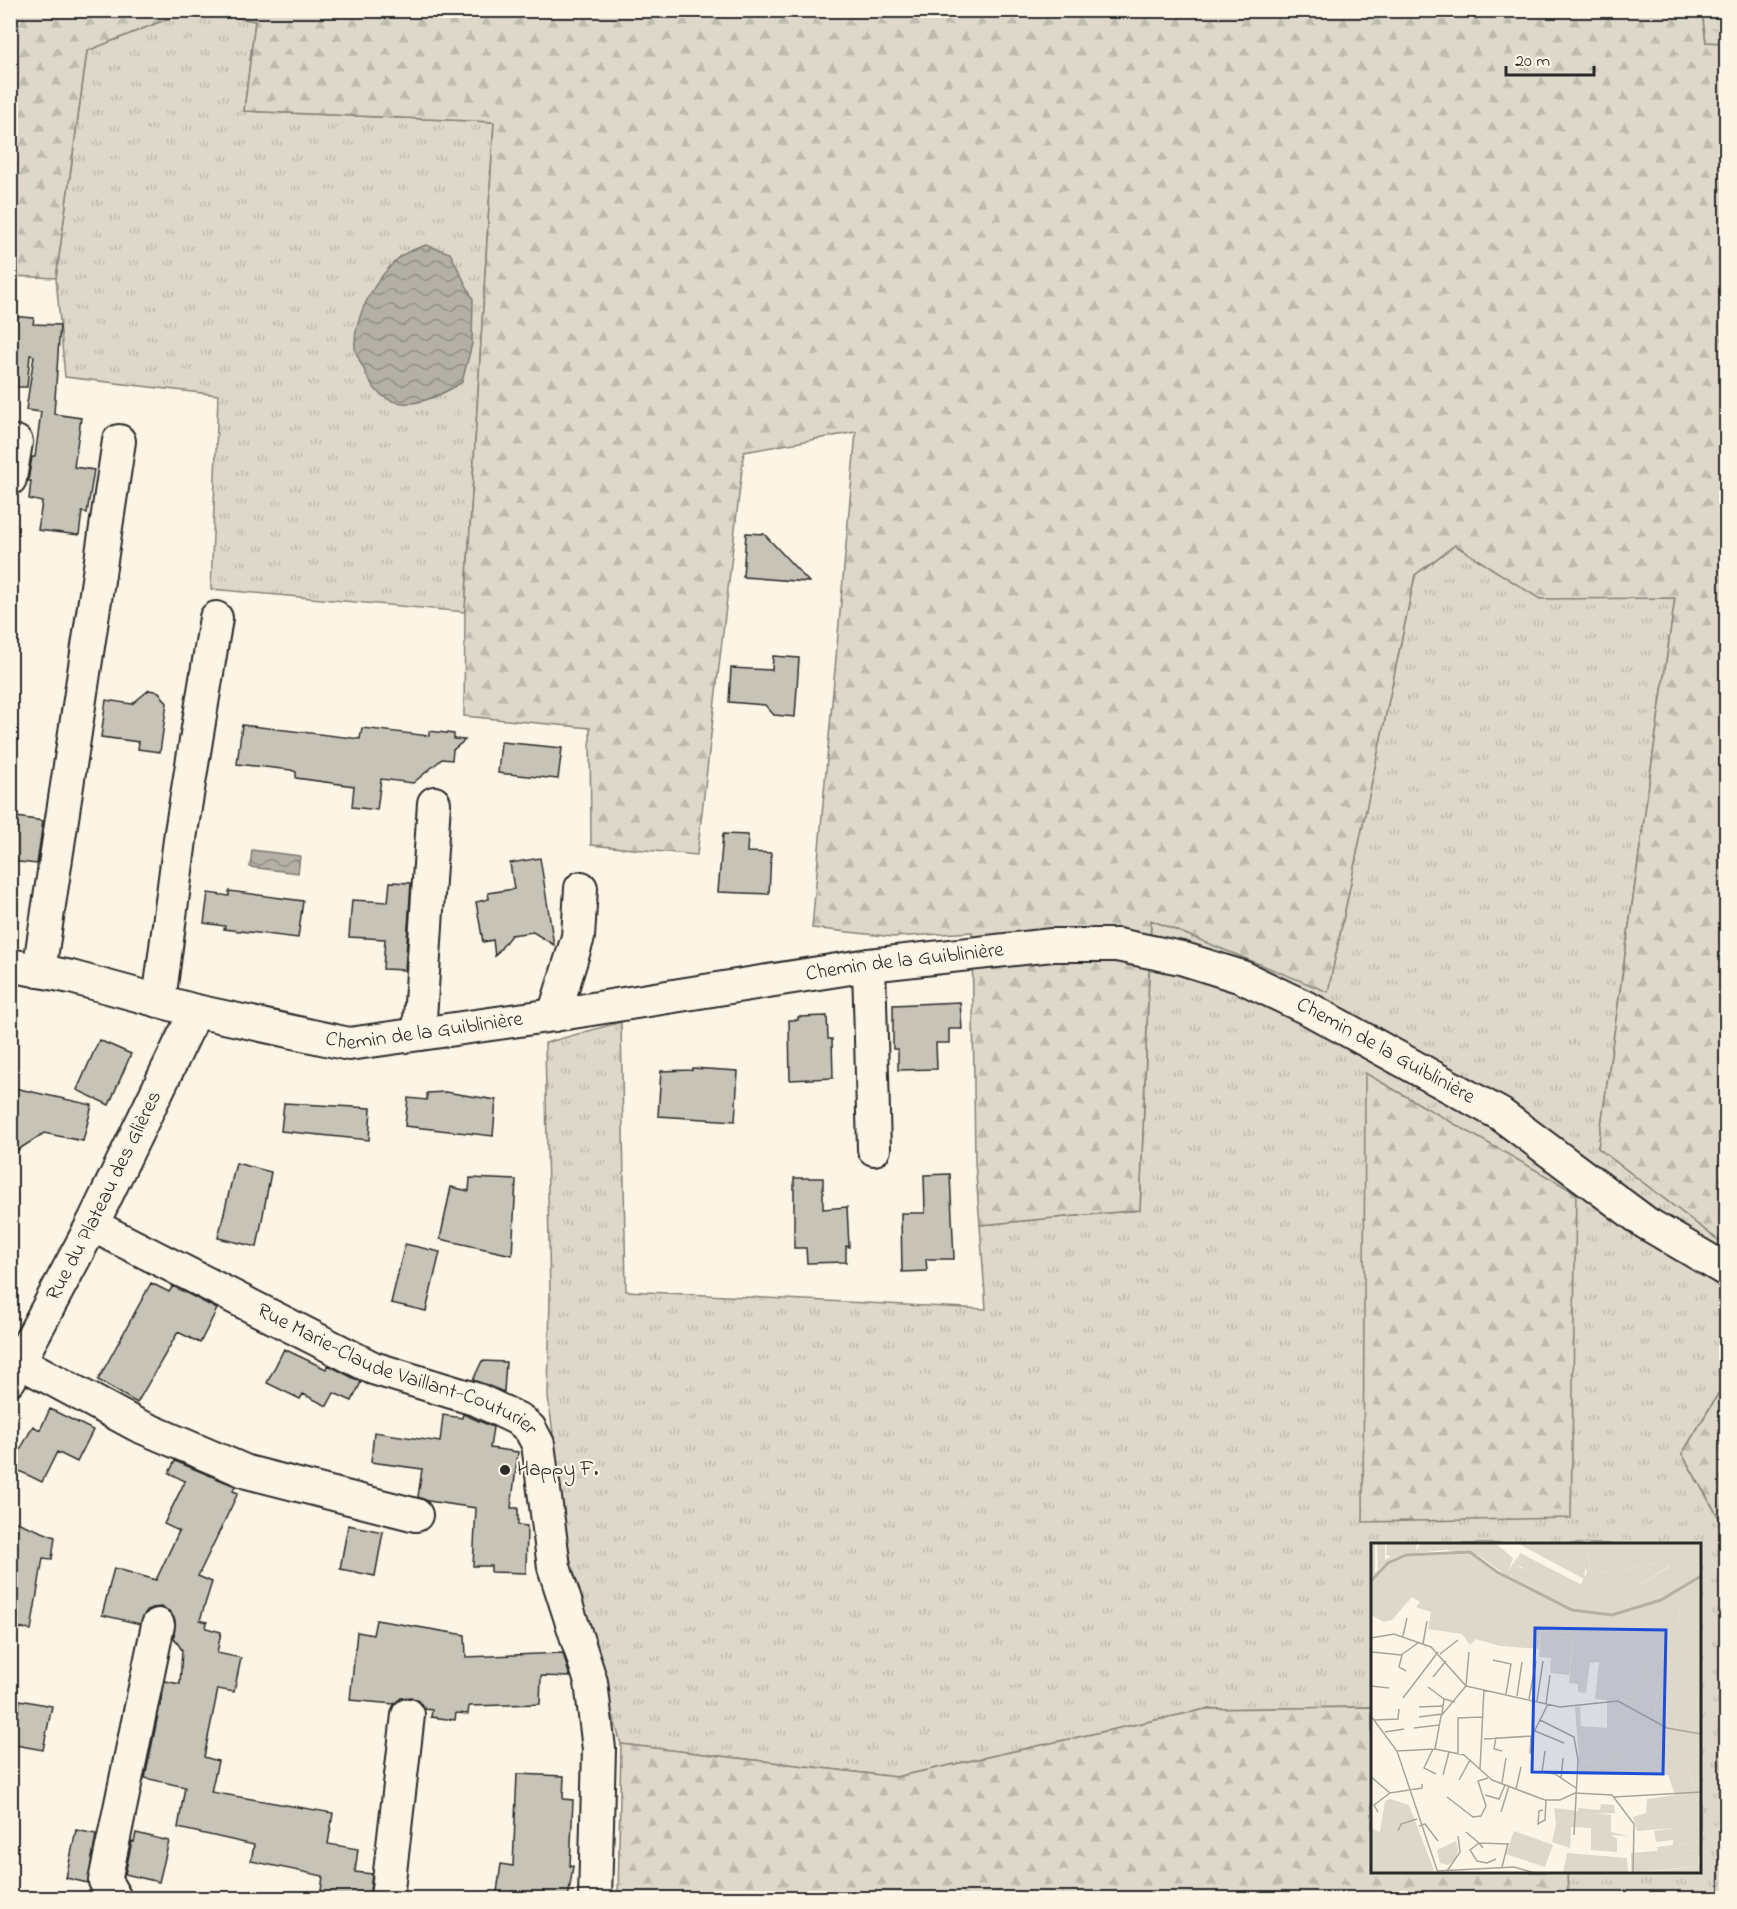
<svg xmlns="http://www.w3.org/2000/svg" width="1737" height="1909" viewBox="0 0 1737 1909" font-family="'Indie Flower',sans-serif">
<defs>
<pattern id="grass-tufts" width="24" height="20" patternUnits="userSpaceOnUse" patternTransform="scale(1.5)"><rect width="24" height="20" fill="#ded8ca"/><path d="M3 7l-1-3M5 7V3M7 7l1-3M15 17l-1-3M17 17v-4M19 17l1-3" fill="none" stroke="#bfbaae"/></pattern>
<pattern id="forest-firs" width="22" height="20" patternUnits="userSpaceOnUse" patternTransform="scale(1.5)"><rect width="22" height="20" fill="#ded8ca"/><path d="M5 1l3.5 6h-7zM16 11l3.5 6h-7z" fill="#bfbaae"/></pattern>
<pattern id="wetland-marsh" width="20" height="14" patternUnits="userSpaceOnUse" patternTransform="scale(1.5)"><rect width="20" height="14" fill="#ded8ca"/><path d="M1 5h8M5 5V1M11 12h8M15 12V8" fill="none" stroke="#bfbaae"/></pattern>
<pattern id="water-waves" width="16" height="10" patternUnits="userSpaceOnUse" patternTransform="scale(1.5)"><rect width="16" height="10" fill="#b4b0a5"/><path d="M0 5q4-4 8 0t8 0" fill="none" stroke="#938f87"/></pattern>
</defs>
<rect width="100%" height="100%" fill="#fcf5e5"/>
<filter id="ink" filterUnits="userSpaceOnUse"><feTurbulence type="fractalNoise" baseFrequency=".0167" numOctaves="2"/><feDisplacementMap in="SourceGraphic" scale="12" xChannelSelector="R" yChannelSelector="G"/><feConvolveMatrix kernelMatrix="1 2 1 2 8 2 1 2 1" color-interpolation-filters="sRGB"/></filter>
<g filter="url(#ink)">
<!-- grass -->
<path fill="url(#grass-tufts)" stroke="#84827a" stroke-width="1.5" d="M187,11H203L255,21L244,111L494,122L465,612L211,589L218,395L65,377L56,278L87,51Z
M1455,545L1540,598H1675L1598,1148L1726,1246V1381L1682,1454L1726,1530V1898H1568L1567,1872H1700V1544H1372V1707L1206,1709L896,1777L621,1744L572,1571L548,1397L550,1295L545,1043L621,1022L626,1291L986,1309L980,1225L1140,1210L1151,920L1328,991L1415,575Z"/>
<!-- forest -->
<path fill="url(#forest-firs)" stroke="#84827a" stroke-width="1.5" d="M10,11H187L87,51L56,278L11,276Z
M203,11H1702L1706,42L1726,43V1246L1598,1148L1675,598L1540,599L1455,545L1415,575L1328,992L1151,920L1140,1210L980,1225L975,1162L972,932L894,937L812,928L856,432L744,452L697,855L591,845L590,728L464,716L465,612L494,122L244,111L255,21Z
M1365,1073L1576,1193L1571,1518L1363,1522Z
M1726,1381V1530L1682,1454Z
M1372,1707V1872H1567L1568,1898H618L621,1744L896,1777L1206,1709Z"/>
<!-- wetland -->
<path fill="url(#wetland-marsh)" stroke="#84827a" stroke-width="1.5" d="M1702,11H1726V43L1706,42Z"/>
<!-- water -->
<path fill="url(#water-waves)" stroke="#7d7b74" stroke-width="1.5" d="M426,245L450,253L473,299L472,344L462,382C428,404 386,419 366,374C363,366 356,356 355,348C353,316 377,276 401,256C408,251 418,248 426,245Z
M252,850L300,856L298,873L250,867Z"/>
<!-- building -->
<path fill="#c8c3b7" stroke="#2b2b2b" stroke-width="1.5" d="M10,316L34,318L33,324L60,325L54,414L81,418L74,467L94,470L87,513L82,512L79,535L38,530L42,502L29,499L31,481H28L32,457H35L41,412L26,410L34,356L30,355L27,387H10Z
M746,533L764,534L809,582L743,577Z
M773,656L799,658L795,717L774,715L765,705L729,702L731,668L772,670Z
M149,690L159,692L167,703L160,752L138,749L139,742L101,737L106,700L132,704Z
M242,725L360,739L362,728L429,736V731L454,734V739L465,740L453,750L452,760L442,759L413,783L381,779L377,810L352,807L354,786L296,778V772L291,770L237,764Z
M501,742L562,748L558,779L498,773Z
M10,816L43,821L37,864L10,861Z
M723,834L748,835L747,852L771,853L769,894L718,892Z
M540,858L554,945L533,932L511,935L495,956L493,940L483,942L476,902L489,899L488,893L514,889L510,863Z
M390,882L411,883L405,970L383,969L385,939L349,937L352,900L388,902Z
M229,891L303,901L298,938L224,929L225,926L204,923L208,893L229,896Z
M960,1002L962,1029H949V1043H936L937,1069L898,1070V1049H893V1005Z
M827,1016L828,1039H832L833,1078L790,1080L789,1020H798V1017Z
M99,1040L131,1054L109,1105L77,1090Z
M692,1068L738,1071L735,1121L658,1116L661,1071L692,1070Z
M10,1087L92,1105L83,1141L44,1133L10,1155Z
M445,1092L496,1100L493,1136L405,1126L408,1098L427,1100V1093Z
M284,1103L371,1108L369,1140L281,1131Z
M236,1163L271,1172L257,1247L218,1238Z
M950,1174L954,1259H926L927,1271L902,1272L901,1213H925L924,1175Z
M470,1178L516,1180L512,1255L440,1239L451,1187L469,1191Z
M794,1178H823V1209L847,1207L849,1247L846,1246V1262L807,1263L806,1248H794Z
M405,1244L440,1252L426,1311L391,1303Z
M151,1283L169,1292L173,1286L217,1309L200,1343L178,1332L137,1403L98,1380Z
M284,1349L326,1369L328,1365L361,1382L352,1401L334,1393L327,1406L303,1394L300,1399L267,1383Z
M482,1361L506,1362L504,1392L473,1380Z
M50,1409L93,1430L77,1462L57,1452L42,1482L11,1467L33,1426L40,1430Z
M463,1414L493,1427L490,1448L518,1452L511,1508H518V1525L527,1526L526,1573L491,1572V1566H473L476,1508L428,1501L418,1497L422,1469L371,1462L374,1432L440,1442L443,1415L462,1418Z
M175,1461L235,1486L233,1491L238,1493L198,1576L212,1582L200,1620L207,1622L206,1628L221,1632L217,1653L241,1658L234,1692L218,1689L204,1757L218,1761L211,1792L333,1813L328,1844L358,1849L355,1872L372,1874L369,1899H320L323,1876L251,1861L254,1845L178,1828L185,1787L145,1778L165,1681L180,1684L182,1650L174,1638L175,1620L169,1611L161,1607L152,1608L145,1613L140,1624L102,1615L114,1568L156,1580L179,1531L164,1524L185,1481L169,1473Z
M14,1521L55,1537L52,1559L43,1558L31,1630L10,1627V1544Z
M348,1525L383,1532L375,1576L340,1569Z
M376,1620L465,1635L466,1657L563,1653L570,1677L541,1676L540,1704L469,1706L468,1714L456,1713L455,1720L431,1717L432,1710L425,1709L419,1701L411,1697L401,1698L394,1704L350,1700L357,1632L373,1635Z
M20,1700L52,1706L43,1750L10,1744V1716L17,1717Z
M517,1774L564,1776L563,1799L573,1800L570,1866H573L568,1899H496L501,1864L513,1866Z
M76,1830L96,1834L88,1883L66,1878Z
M136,1833L169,1841L159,1882L125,1874L132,1841L134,1842Z"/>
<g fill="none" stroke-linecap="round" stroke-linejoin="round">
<defs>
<g id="minor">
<path d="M10,479L16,442"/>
<path id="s1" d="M10,965L71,977L196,1011L349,1044L554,1015L869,965L1052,945H1117L1181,958L1242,977L1311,1010L1500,1114L1646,1223L1726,1270"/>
<path d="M869,965L874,1149"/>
<path d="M39,971L119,441"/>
<path d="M159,1001L181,832L216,618"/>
<path d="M554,1015L578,937L581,888"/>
<path d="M419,1034L434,803"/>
<path id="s2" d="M92,1225L373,1368L478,1400L520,1420L530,1429L538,1444L554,1567L591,1682L599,1749L595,1898"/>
<path d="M20,1362L137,1425L247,1472L416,1515"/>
<path id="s3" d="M10,1379L92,1225L196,1011"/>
<path d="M115,1898L105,1881L158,1625"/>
<path d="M387,1898L408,1715"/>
</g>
</defs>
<!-- minor casing -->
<use href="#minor" stroke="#2b2b2b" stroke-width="36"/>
<!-- minor -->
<use href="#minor" stroke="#fcf5e5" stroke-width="32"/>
</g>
</g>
<!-- markers -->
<circle fill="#2b2b2b" stroke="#fcf5e5" stroke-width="2" cx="505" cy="1470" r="6"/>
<g text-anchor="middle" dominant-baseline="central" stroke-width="4.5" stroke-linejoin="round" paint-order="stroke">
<!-- street labels -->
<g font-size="21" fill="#2b2b2b" stroke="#fcf5e5">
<text stroke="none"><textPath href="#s1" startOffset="910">Chemin de la Guiblinière</textPath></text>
<text stroke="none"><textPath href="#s1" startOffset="424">Chemin de la Guiblinière</textPath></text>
<text stroke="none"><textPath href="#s1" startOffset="1414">Chemin de la Guiblinière</textPath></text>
<text stroke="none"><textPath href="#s3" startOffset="206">Rue du Plateau des Glières</textPath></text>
<text stroke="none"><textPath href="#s2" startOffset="338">Rue Marie-Claude Vaillant-Couturier</textPath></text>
</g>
<!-- poi labels -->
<g font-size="21" fill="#2b2b2b" stroke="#fcf5e5" text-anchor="start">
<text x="517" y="1470">Happy F.</text>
</g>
</g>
<!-- overview -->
<g transform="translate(1371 1543)">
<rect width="330" height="330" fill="#fcf5e5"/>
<path d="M0,0H4V30L7,27L6,0H14V17L20,13L15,12L16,0H46L45,8L50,0H124L142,15L137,29L147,12L139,35L107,12L75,7L35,11L17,17L1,36ZM146,0H303L291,19L238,30L219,27L217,4L213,36ZM178,86L183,87V94L201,95L198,132L179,130L180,115L168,114L170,89ZM273,128L289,132L283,173L304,134H310L304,184L293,205L317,220L323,247H330V297L325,301L306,302L304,285L266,288L262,274L275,270L276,256L304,252L297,232H279V215L229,220L208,217L204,164L209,163L210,183L236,185V178L248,177L249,156L263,161ZM230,261L243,262L244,270L207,271V265L229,267ZM197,278H240V289L258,293L240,292L246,296V309L220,307V285L200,284L199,305L181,299L185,281ZM308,306L327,308L328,323L260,330V310Z" fill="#ded8ca"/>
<path d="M303,0H330V42L316,57L267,79L306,91L309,64L330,70V247H323L317,220L307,224L301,221L289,197L294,187L304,184L309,134H304L294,182L283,174L289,133L273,128L263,161L250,156L248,178H236V157L224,156L228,119L219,120L215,150L207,149V141L198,140L201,95L182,94L183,87L178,86L170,89L168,106L129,103L105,96L99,102L91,91L57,86L60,69L45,64L49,59L41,54L21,77L13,79L0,72V37L17,17L35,11L96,8L139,35L146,22L205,65L301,39L296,33L302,29L299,23L252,52L234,54L209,43L216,29L211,15L213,4H217L219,27L238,30L291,19ZM265,168L281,177L280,201H265ZM252,215H279V232H208V217L229,220ZM183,265L240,272V278L185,281ZM304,285L307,302L325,301L330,297V330H269L328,323L330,317L323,307L287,309L286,304L302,302V297L285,299L283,288ZM85,298L87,308L83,318L76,322L69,320L66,307Z" fill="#ded8ca"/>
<path d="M149,10L234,54L252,52L300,23L302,30L296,33L301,39L246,61L205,65L154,30L151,24L146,22L142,33L140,30ZM330,42V70L309,64L306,92L261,77L306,54L316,57Z" fill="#ded8ca"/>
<path d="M19,256L38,262L64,330H0V285L9,289L14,258ZM196,310L256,315L257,330H192Z" fill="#ded8ca"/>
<path d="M143,288L182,302L174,324L135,311Z" fill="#ded8ca"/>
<path fill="none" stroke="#b4b0a5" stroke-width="3" d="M0,38L17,20L35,12L99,9L126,29L201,67L241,72L290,57L330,33"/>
<path fill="none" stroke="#a8a49b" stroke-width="1.5" d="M32,93L36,75M0,95L23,91L60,104L95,143L189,164L247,158L296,185L330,191M52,101L56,78M1,109L30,112L47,100M69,111L87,97M31,112L28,124L35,128M122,117L140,121L135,151M62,134L75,118M0,143L18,145M57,144L73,156M146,153L151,119M32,155L67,109M158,156L165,118M166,158L172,118M175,161L179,132M48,164L72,163M0,173L26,208L67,330M48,174L71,171L73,156L84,159M3,177L27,176L28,166M169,177L203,194L207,217L203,292M43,185L68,182M164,188L193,200M14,189L33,186M125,194L123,206L131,208M113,196L161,193L177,161M62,206L53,225L65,231M64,206L70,173L95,143L98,109M26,208L64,206L93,212L121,237L174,257H189L204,250L241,252L263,281L262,330M174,208L171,229L184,231L205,245M87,211V175L112,174M159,211L160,193M109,226L113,146M72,232L78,209M0,234L19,250L51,245V241M190,236L192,215M88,237L99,217M131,240L135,215M145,246L150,224M114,252L128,256L134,242M76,254L102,274L110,273L115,263L107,238L117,235M243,254L330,249M172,267L168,268L167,281L174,277L175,257M7,269L3,262L19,250M130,269L138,243M48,283L54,281L67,298M27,288L30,281L46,276M95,289L108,300L99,307L106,318L116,320L125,316M112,305L108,300L138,301M131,324L137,300M66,328L143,324L164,330M76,328L89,309L87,293"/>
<path fill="#1d4ed8" fill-opacity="0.15" stroke="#1d4ed8" stroke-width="3" d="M164,85L295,87L292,231L161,229Z"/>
<rect width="330" height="330" fill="none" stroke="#2b2b2b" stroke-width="3"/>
</g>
<!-- margin -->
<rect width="1737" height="1909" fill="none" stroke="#fcf5e5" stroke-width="36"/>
<rect x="18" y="18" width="1701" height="1873" fill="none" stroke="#2b2b2b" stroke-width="2" filter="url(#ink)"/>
<!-- scale -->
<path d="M1506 66v9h88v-9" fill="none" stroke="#2b2b2b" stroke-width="3"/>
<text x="1515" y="66" font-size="18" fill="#2b2b2b" stroke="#fcf5e5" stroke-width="4.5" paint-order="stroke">20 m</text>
</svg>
